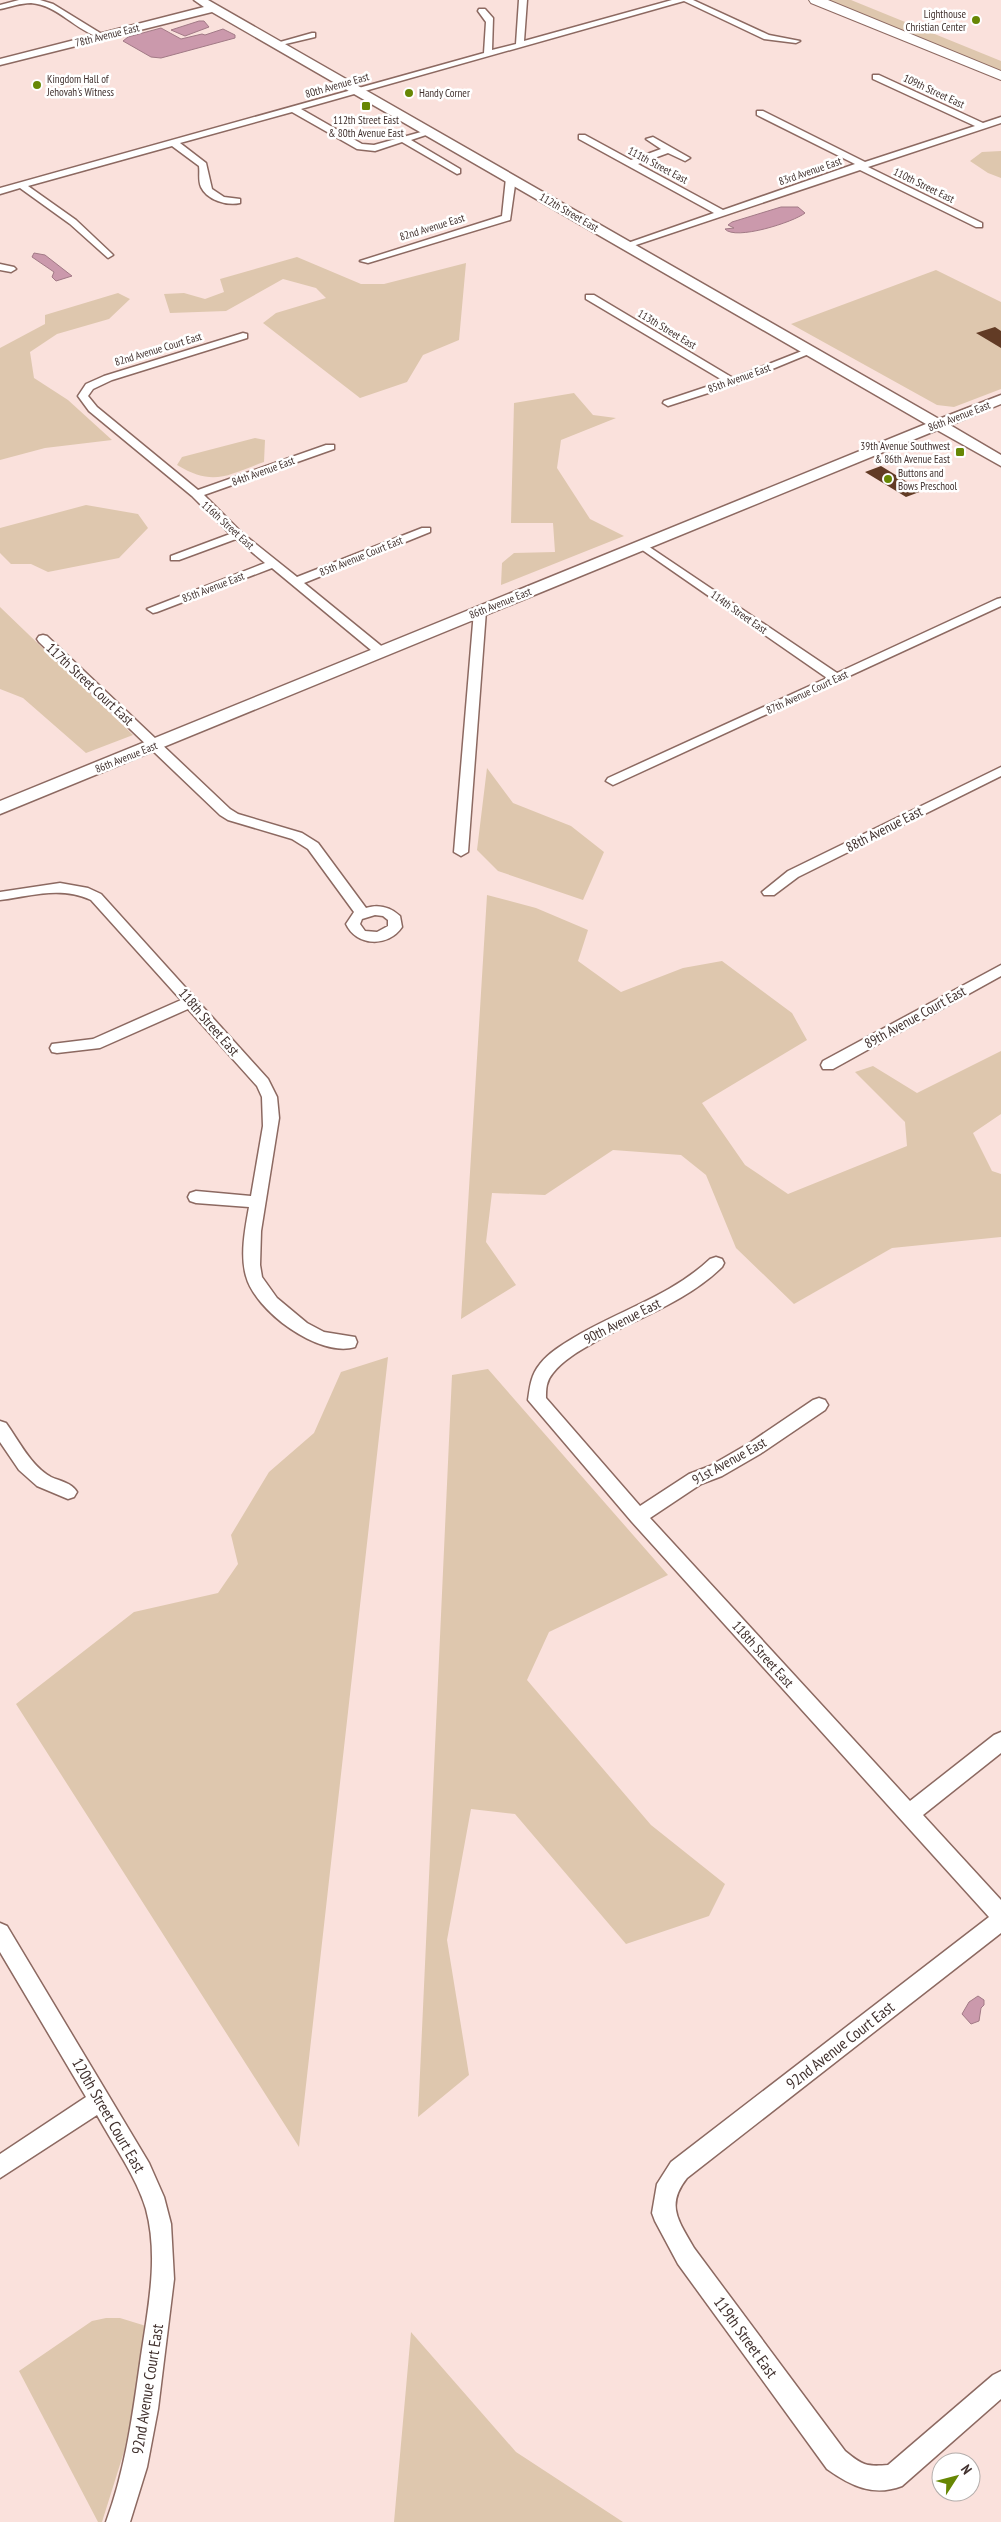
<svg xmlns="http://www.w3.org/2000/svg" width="1001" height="2522" viewBox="0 0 1001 2522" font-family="'PT Sans Narrow',sans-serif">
<rect width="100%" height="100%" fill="#fae1dc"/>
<!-- green -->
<path fill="#dec7ae" d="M826,0H851L1001,61V72Z
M1001,151V178L988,173L970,161L982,152Z
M297,257L361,284H384L466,263L459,340L423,355L407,382L360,398L263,323L276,313L326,298L316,288L283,279L226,311L170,313L164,294L184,293L205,299L224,292L220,279Z
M936,270L1001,302V389L954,407L937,405L791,324Z
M118,293L130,299L109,319L57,334L30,352L34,378L68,400L112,440L45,448L0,460V348L45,324V315Z
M574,393L593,415L616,418L561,440L557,468L590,519L624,536L501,585L502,563L514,553L555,552L553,523H511L514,403Z
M255,438L265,440L264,462C227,475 214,487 177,465L182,457Z
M86,505L138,514L148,528L119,558L48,572L31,564H11L0,553V528Z
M0,607L133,735L86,753L23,698L0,689Z
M487,768L513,803L571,826L604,852L583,900L498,871L477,850Z
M487,895L536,908L588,930L578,961L621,992L683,968L722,961L792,1013L807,1040L702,1103L745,1165L788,1194L907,1146L905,1122L855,1072L873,1066L917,1093L1001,1051V1114L973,1133L992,1171L1001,1174V1237L892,1248L794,1304L736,1248L706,1175L681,1155L613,1150L545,1195L492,1193L486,1242L516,1285L461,1319Z
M388,1357L299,2147L16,1704L134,1612L218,1593L238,1564L231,1535L269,1472L314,1433L341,1372Z
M488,1369L668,1575L549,1632L527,1680L651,1825L725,1884L709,1916L626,1944L515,1814L471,1809L447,1940L469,2075L418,2117L452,1375Z
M106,2318H120L146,2326L133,2423L102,2522H98L19,2371L92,2321Z
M411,2332L516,2452L623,2522H394Z"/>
<!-- water -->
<path fill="#cb99ac" stroke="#a27a86" d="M199,21H204L209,27L185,36L171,30Z
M161,28L181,39L202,34L205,35L223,29L235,35V38L161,58L151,57L123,41L128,37Z
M781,207H798L805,213C794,222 735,241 725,229L734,228L728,225L732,222Z
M34,253L45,255L72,276L56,281L52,277L54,272L32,257Z
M978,1996L984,2000V2005L981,2008L979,2021L971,2024L962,2014L969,2002Z"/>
<!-- building -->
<path fill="#623b25" d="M995,327L1001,331V348L976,333Z
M881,466L922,491L906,497L865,472Z"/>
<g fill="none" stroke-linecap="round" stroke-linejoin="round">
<defs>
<path id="street" d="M19,0H40L53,4L105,36L101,38C76,31 58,5 31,3C21,3 10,7 0,9V5Z
M519,0H527L524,41L672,0H693L769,35L800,41L796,43L764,39L684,1L301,109L362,144L374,145L432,129V133L411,140L460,169V173L457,174L402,142L375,151L357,149L292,112L180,143L206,163L212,189L224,197L240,199V203C227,206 207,200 201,187C198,180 200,173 199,166L172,146L28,186L76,220L111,253L113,255L108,258L70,224L20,188L0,194V188L484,53L486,22L478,11L479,9H485L493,18L492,50L516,44Z
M312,33H315V37L277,46L273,44Z
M873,75H879L983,123L1001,117V123L868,167L982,223V227H976L860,170L630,247L622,245L714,213L579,139V135H585L631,160L661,149L646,139L653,137L690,158L685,161L668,153L638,164L723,210L855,164L757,115V111H763L865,162L975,126L873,79Z
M511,175L516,178L510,220L368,263L360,261L502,216L506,178Z
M0,264L14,267L16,269L11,272L0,270Z
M586,295H594L733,378L807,349L816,351L736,384L668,406L663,403L664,401L724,381L586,299Z
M243,333L247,334V338L112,380L93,389L88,396L97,407L198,490L326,445H334V449L204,495L242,533L297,577L422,528H430V532L304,583L385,649L387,652L385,655H377L272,568L157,612L153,613L147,609L265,563L236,539L179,560H171V556L230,534L192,496L89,411L78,396L86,384L104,376Z
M642,542L837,673L997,599L1001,598V606L613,785L606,781L608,778L827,678L638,547V543Z
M480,607L486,611L468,852L461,856L454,852L474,611Z
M43,635L47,636L230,809L238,814L302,833L318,843L366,908C379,904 390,907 400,916L402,927C388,948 356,946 346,924L354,912L308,849L292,839L228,820L220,815L39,642L37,639L39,636ZM375,915L383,916L388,920V926L377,932L365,931L360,924L362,919Z
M1001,767V776L798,877L774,895H764L762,892L788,871Z
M60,883L88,888L101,894L268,1079L277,1097L279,1118L261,1231L260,1265L262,1277L277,1298L307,1323L324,1332L355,1337L357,1342L355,1347C319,1358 255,1311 246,1276C240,1255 245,1229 249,1207L196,1203L190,1201L188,1197L190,1193L196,1191L251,1196L263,1126L262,1097L257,1086L188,1009L100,1048L57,1053L52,1052L50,1048L52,1044L93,1039L181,1000L91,900C60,886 32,896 0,900V892Z
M1001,965V976L833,1069H823L821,1065L823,1061Z
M716,1257L722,1259L724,1263L722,1267C685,1303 636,1318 593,1343C579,1351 563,1360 553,1373C546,1381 546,1389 546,1398L640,1506L689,1474L710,1466L748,1444L813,1400L819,1398L825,1400L828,1405L825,1410L760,1454L722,1476L701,1484L650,1518L910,1801L994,1735L1001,1732V1753L923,1815L1001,1900V1933L687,2178C665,2206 679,2221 694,2248L845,2451C862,2465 866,2467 888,2465L993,2375L1001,2371V2399L902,2486C873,2497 851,2486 827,2469L678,2264L655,2221L652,2213L657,2184L671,2162L989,1917L632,1522L528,1400C530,1386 531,1375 540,1364C550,1351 567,1342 580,1334C624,1309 673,1294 710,1259Z
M0,1421L6,1423C19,1441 31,1466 51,1477C60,1481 72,1483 77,1492L74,1497L68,1499L37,1486L19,1470L0,1442Z
M0,1923L7,1926L149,2163L164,2197L171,2224L174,2279L158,2409L147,2467L130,2522H106C126,2468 133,2412 141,2356C148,2308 159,2257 146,2209C136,2176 114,2146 97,2115L0,2178V2154L86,2097L0,1952Z"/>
<path id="secondary" d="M194,0H208L939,419L1001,395V404L950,425L1001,455V466L937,430L0,814V801L926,424L212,12L0,65V59L204,7Z"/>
<path id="highway" d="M809,0H828L1001,71V80L811,3Z"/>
</defs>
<!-- street casing -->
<use href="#street" stroke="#8c6961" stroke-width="3"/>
<!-- secondary casing -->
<use href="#secondary" stroke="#8c6961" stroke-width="3"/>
<!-- highway casing -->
<use href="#highway" stroke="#8c6961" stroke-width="2"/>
<!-- street -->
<use href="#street" fill="#fff" fill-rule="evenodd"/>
<!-- secondary -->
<use href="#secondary" fill="#fff" fill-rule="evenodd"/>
<!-- highway -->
<use href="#highway" fill="#fff" fill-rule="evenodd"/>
</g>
<!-- markers -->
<g fill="#678704" stroke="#fff" stroke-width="2">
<circle cx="976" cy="20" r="5"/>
<circle cx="37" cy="85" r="5"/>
<circle cx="409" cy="93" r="5"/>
<rect x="361" y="101" width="10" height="10" rx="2.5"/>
<rect x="955" y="447" width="10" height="10" rx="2.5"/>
<circle cx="888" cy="479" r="5"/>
</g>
<g text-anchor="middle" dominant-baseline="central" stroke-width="5" stroke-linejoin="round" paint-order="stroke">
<!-- far-poi labels -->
<g font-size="11" fill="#41312e" stroke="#fff" text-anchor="start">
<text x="966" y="14" text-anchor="end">Lighthouse<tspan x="966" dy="13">Christian Center</tspan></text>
<text x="47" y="79">Kingdom Hall of<tspan x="47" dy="13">Jehovah's Witness</tspan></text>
<text x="419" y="93">Handy Corner</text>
<text x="366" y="120" text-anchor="middle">112th Street East<tspan x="366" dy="13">&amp; 80th Avenue East</tspan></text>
<text x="950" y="446" text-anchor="end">39th Avenue Southwest<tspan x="950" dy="13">&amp; 86th Avenue East</tspan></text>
<text x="898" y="473">Buttons and<tspan x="898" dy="13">Bows Preschool</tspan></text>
</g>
<!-- far-street labels -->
<g font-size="11" fill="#41312e" stroke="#fff">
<text transform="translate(107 35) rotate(-14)">78th Avenue East</text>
<text transform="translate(337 85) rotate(-16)">80th Avenue East</text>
<text transform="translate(934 91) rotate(25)">109th Street East</text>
<text transform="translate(658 165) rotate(28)">111th Street East</text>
<text transform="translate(810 171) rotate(-19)">83rd Avenue East</text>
<text transform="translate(924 185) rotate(26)">110th Street East</text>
<text transform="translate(569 212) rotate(30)">112th Street East</text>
<text transform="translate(432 227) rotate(-17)">82nd Avenue East</text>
<text transform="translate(667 329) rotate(31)">113th Street East</text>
<text transform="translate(158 349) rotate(-17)">82nd Avenue Court East</text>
<text transform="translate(739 378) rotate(-20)">85th Avenue East</text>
<text transform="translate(959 416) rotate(-21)">86th Avenue East</text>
<text transform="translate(263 471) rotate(-20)">84th Avenue East</text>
<text transform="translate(228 525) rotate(42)">116th Street East</text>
<text transform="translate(361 556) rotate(-22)">85th Avenue Court East</text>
<text transform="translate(213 587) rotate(-21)">85th Avenue East</text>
<text transform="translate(500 603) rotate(-22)">86th Avenue East</text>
<text transform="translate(739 612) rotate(35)">114th Street East</text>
<text transform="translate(807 692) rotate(-25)">87th Avenue Court East</text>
<text transform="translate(126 757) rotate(-22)">86th Avenue East</text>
</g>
<!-- street labels -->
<g font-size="14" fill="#41312e" stroke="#fff">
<text transform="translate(90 684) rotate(43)">117th Street Court East</text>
<text transform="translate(884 829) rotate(-27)">88th Avenue East</text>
<text transform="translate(915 1017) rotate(-29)">89th Avenue Court East</text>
<text transform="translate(209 1022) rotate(49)">118th Street East</text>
<text transform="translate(622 1321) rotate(-27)">90th Avenue East</text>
<text transform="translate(729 1461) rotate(-29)">91st Avenue East</text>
<text transform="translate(763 1654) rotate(48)">118th Street East</text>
</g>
<!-- near-street labels -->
<g font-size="16" fill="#41312e" stroke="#fff">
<text transform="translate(840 2045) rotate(-38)">92nd Avenue Court East</text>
<text transform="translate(109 2115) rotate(60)">120th Street Court East</text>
<text transform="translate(746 2337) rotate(54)">119th Street East</text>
<text transform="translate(147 2389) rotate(-81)">92nd Avenue Court East</text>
</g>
</g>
<!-- north arrow -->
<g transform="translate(956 2477) rotate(54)"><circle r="24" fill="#ffffff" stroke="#b3adab"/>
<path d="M0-4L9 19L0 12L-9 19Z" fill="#678704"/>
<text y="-8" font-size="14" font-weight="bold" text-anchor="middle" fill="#41312e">N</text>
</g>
</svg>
